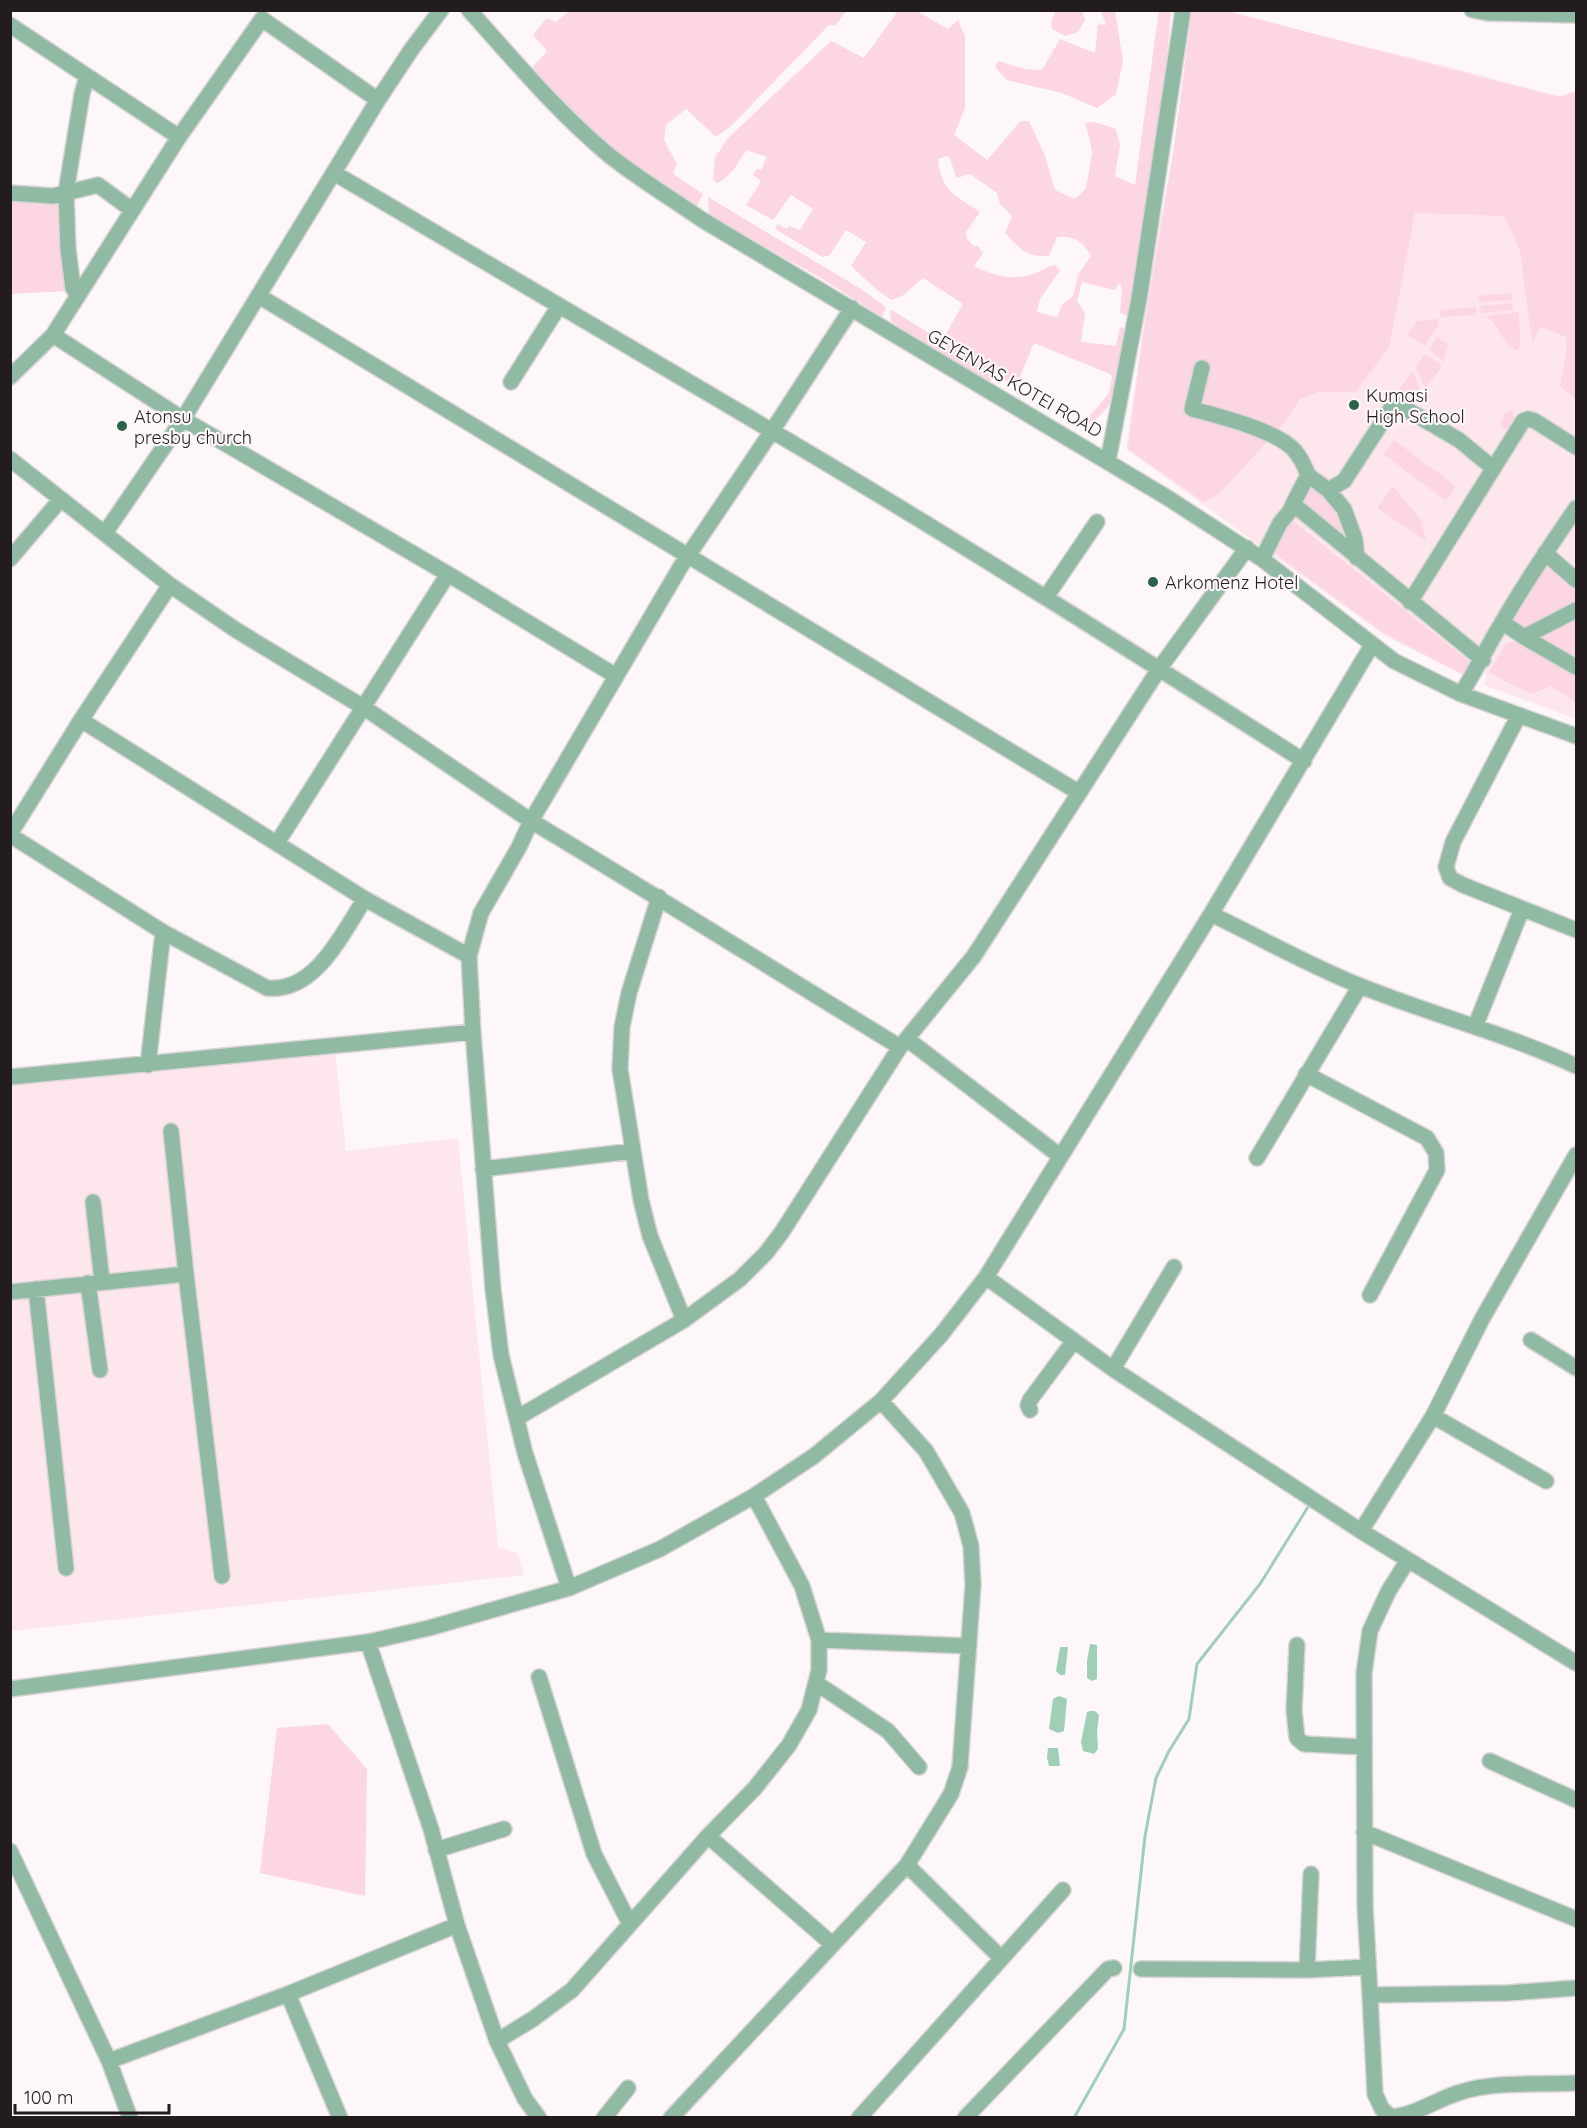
<svg xmlns="http://www.w3.org/2000/svg" width="1587" height="2128" viewBox="0 0 1587 2128" font-family="Quicksand,sans-serif">
<rect width="100%" height="100%" fill="#fdf7f9"/>
<!-- built -->
<path fill="#fee6ed" d="M1191,11H1229L1368,48L1406,56L1559,96L1576,91V719L1484,685L1487,676L1473,665L1467,674L1462,675L1384,635L1126,449L1151,275L1176,135Z
M335,1051L346,1151L458,1138L498,1547L518,1554L524,1575L11,1631V1083L122,1074Z"/>
<!-- green -->
<path fill="#fdd6e3" fill-rule="evenodd" d="M915,10L948,29L958,20L965,36V108L954,135L987,160L1021,121H1029L1045,156L1055,190L1075,199L1086,188L1092,153L1090,140L1085,123L1095,122L1116,129L1120,145L1115,176L1135,185L1158,17L1159,11H1171L1166,69L1129,316L1120,313L1122,289L1120,283L1114,290L1082,282L1077,301L1085,313L1081,342L1116,346L1120,327L1127,329C1123,348 1120,387 1110,403C1105,412 1095,420 1087,426L1083,424L1109,393L1112,377L1110,374L1034,343L1016,387L996,375L987,385L932,350L891,321L890,309L942,341L963,304L923,278L902,296L891,300L877,290L851,266L866,242L846,230L829,256L822,257L775,229L778,224L786,229L789,226L800,230L813,209L791,195L773,220L746,205L761,181L753,175L757,169L761,170L767,157L746,150C739,162 730,178 717,183L713,180L715,158L727,139L831,41L864,58L898,11ZM946,156L950,158L956,178L970,174L997,193L1000,204L1012,216L1005,233C1020,249 1026,257 1049,256L1057,237C1073,235 1083,241 1091,256L1078,275L1073,296L1062,305L1057,317L1037,312L1040,299L1060,270L1055,265C1048,266 1045,269 1038,272C1016,282 993,276 974,266L983,253L978,246H974L967,239L966,232L980,212C955,195 941,191 938,159Z
M569,11H846L835,26L829,25L730,127L716,137L686,109L666,125L664,140L677,164L673,174L703,194L695,209L607,147L529,71L547,51L533,35L547,18L556,22Z
M1056,11H1082L1085,20L1078,32L1065,36L1052,29L1051,21Z
M1101,11H1115L1123,61L1116,94L1097,108L1062,93L1007,80L995,67L998,61L1025,69L1042,70L1060,39L1095,53L1098,24L1106,25Z
M1192,11H1226L1554,96L1559,97L1576,92V400L1560,386L1566,356V337L1541,327L1532,343L1520,250L1504,216L1415,213L1389,347L1356,392H1318L1299,400L1286,421L1221,492L1204,502L1128,449L1143,335L1174,148Z
M708,197L861,289L886,307L882,317L821,278L709,216Z
M61,199L67,291L11,294V202Z
M1511,293L1512,300L1479,302L1478,296Z
M1512,303L1513,310L1481,313L1480,306Z
M1476,307V315L1441,317L1440,310Z
M1519,312L1520,345L1518,351C1499,341 1500,326 1486,316Z
M1438,319V326L1425,346L1407,335L1417,321Z
M1437,337L1448,344L1444,361L1429,350Z
M1425,354L1442,366L1425,389L1416,367Z
M1412,371L1422,393L1412,407L1396,394Z
M1513,410L1515,426L1508,429L1503,428L1500,423L1506,412Z
M1394,440L1456,486L1446,501L1383,454Z
M1310,486L1336,503L1353,547L1305,505L1306,491Z
M1393,486L1421,520L1426,541L1377,508Z
M1289,518L1471,663L1467,672L1461,673L1385,634L1269,549Z
M1547,563L1576,587V607L1524,632L1512,622L1524,590Z
M1576,616V703L1551,686L1532,694L1502,680L1489,672L1506,643L1513,642L1522,644Z
M328,1724L367,1769L365,1896L260,1873L277,1728Z"/>
<!-- water -->
<path fill="#9fcfb7" d="M1090,1644L1097,1645V1679L1092,1681L1087,1678V1661Z
M1060,1647H1068L1065,1675H1060L1056,1671Z
M1059,1696L1067,1699L1064,1731L1058,1733L1049,1729L1053,1699Z
M1090,1711H1095L1099,1715L1097,1732L1098,1749L1094,1754L1083,1751L1081,1742L1087,1712Z
M1048,1748H1058L1060,1766H1049L1047,1758Z"/>
<g fill="none" stroke-linecap="round" stroke-linejoin="round">
<!-- stream -->
<path stroke="#9fcfb7" stroke-width="3" d="M1074,2118L1124,2029L1145,1836L1156,1778L1169,1751L1189,1719L1197,1664L1260,1584L1308,1507"/>
<defs>
<path id="minor" d="M469,10C514,60 558,113 610,156C639,179 671,198 701,219L1168,498L1262,559L1394,661L1461,694L1576,736
M1472,10L1488,13L1576,15
M10,25L179,137
M334,173L772,431L852,308
M10,193L53,196L98,185L132,210
M78,296L73,288L68,249L66,192L82,94L87,76
M259,296L1078,792
M53,335L183,419L448,574L616,676
M1202,368L1192,409C1218,416 1279,431 1295,451C1301,458 1305,467 1308,475L1293,504
M10,377L53,335L179,137L262,19L378,100
M511,382L559,306
M10,459L170,585L236,630L363,707L531,821L519,847L481,913L469,956L473,1032L493,1289L501,1355L525,1453L569,1588
M1108,461L1139,299L1183,10
M1308,475L1328,490L1344,481L1390,410L1399,405L1459,440L1493,468
M1328,490L1344,509L1355,539L1357,558
M105,533L183,419L378,100L411,50L441,10
M1247,548L1159,669L974,956L900,1047C777,972 655,895 531,821L681,566L772,431C952,537 1128,649 1304,761
M1545,553L1576,580
M10,559L61,499
M1262,559L1280,523L1290,511L1293,504L1483,660
M1046,597L1097,522
M1410,602L1523,421L1528,419L1535,421L1576,447
M1502,622L1524,637L1576,667
M1524,637L1576,610
M1461,694C1476,670 1488,645 1503,621C1525,582 1551,545 1576,508
M1519,715L1453,842L1446,867L1450,878L1463,885L1576,930
M81,720L365,899
M10,834L81,720L170,585
M10,835L163,932L267,988C316,993 342,933 365,899L469,956
M277,843L448,574
M659,897L629,993L622,1027L620,1069L641,1200L650,1236L684,1320
M1211,914C1261,938 1312,967 1363,987C1433,1015 1507,1034 1576,1066
M1475,1027L1522,909
M907,1039L1060,1156
M148,1065L163,932
M1306,1074L1427,1138L1436,1153L1437,1170L1370,1295
M10,1077L473,1032
M1257,1158L1360,986
M483,1169L633,1151
M93,1202L102,1281
M186,1274L222,1576
M986,1277L1113,1369L1361,1531L1576,1663
M88,1283L100,1370
M36,1289L66,1568
M10,1292L186,1274L171,1131
M1531,1340L1576,1368
M1113,1369L1174,1267
M1030,1410L1028,1405L1030,1400L1073,1342
M1433,1416L1546,1481
M517,1418L684,1320L740,1279L766,1253L782,1232L900,1047
M1361,1531L1433,1416L1482,1319L1576,1155
M1408,1560L1388,1592L1370,1631L1364,1673L1365,1906L1370,1995L1507,1993L1576,1988
M819,1640L969,1646
M368,1642L431,1829L457,1925L497,2041L525,2099L539,2118
M1297,1645L1294,1710L1297,1738L1304,1744L1364,1747
M539,1677L594,1854L630,1924
M816,1683L888,1731L919,1767
M10,1689L368,1642L429,1628L569,1588L660,1549L754,1496L814,1456L881,1401L941,1335L986,1277L1211,914L1372,645
M1490,1761L1576,1800
M1364,1832L1576,1919
M708,1836L832,1944
M436,1850L504,1829
M10,1851L109,2061L130,2118
M907,1865L1001,1958
M1141,1969L1307,1970L1368,1967
M1307,1970L1311,1874
M288,1994L340,2118
M1370,1995L1375,2094L1382,2109L1391,2117C1416,2115 1437,2099 1461,2092C1494,2081 1541,2085 1576,2083
M497,2041L533,2019L572,1990L708,1836L755,1788L789,1745L809,1710L819,1670V1640L802,1586L754,1496
M109,2061L288,1994L457,1925
M604,2118L628,2088
M671,2118L907,1865L951,1794L960,1767L973,1585L971,1546L962,1513L926,1451L881,1401
M859,2118L1063,1890
M965,2118L1108,1969L1114,1968"/>
</defs>
<!-- minor casing -->
<use href="#minor" stroke="#dad4d6" stroke-width="18"/>
<!-- minor -->
<use href="#minor" stroke="#90baa4" stroke-width="15"/>
</g>
<!-- markers -->
<g fill="#2a624a" stroke="#fdf7f9" stroke-width="2">
<circle cx="1354" cy="405" r="6"/>
<circle cx="122" cy="426" r="6"/>
<circle cx="1153" cy="582" r="6"/>
</g>
<g text-anchor="middle" dominant-baseline="central" stroke-width="4.5" stroke-linejoin="round" paint-order="stroke">
<!-- street labels -->
<g font-size="18" fill="#221c1e" stroke="#fdf7f9">
<text transform="translate(1015 383) rotate(30)">GEYENYAS KOTEI ROAD</text>
</g>
<!-- poi labels -->
<g font-size="18" fill="#221c1e" stroke="#fdf7f9" text-anchor="start">
<text x="1366" y="395">Kumasi<tspan x="1366" dy="21">High School</tspan></text>
<text x="134" y="416">Atonsu<tspan x="134" dy="21">presby church</tspan></text>
<text x="1165" y="582">Arkomenz Hotel</text>
</g>
</g>
<!-- border -->
<rect width="1587" height="2128" fill="none" stroke="#221c1e" stroke-width="24"/>
<!-- scale -->
<path d="M15 2104v9h154v-9" fill="none" stroke="#221c1e" stroke-width="3"/>
<text x="24" y="2104" font-size="18" fill="#221c1e" stroke="#fdf7f9" stroke-width="4.5" paint-order="stroke">100 m</text>
</svg>
